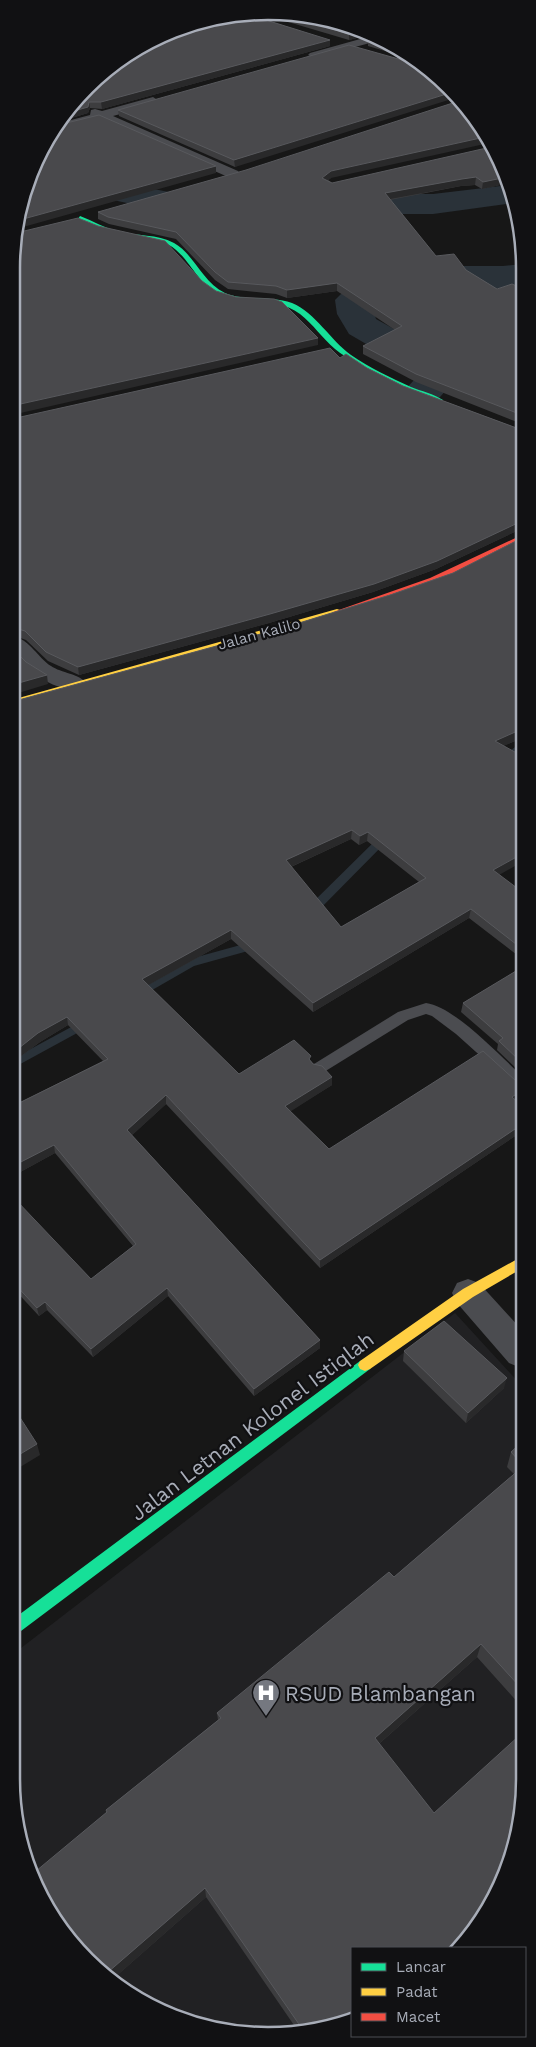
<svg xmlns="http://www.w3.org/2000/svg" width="536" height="2047" viewBox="0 0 536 2047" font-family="'Work Sans',sans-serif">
<rect width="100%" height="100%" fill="#171717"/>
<!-- built -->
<path fill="#212123" d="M455,1313L521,1385L520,1829L352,1948V2018L335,2027L251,2035L155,2009L75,1948L31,1877L11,1779L12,1655Z"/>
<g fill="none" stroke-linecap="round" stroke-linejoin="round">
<!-- stream -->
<path fill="#2a3239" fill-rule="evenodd" d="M522,742V750L506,762H500V758Z
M385,834L390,837L389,839L314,915H306L305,912L306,909L381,835Z
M255,941L260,945L259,948L194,966L140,997L136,998L130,994L132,991L186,960Z
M86,1019L92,1023L90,1026L13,1068L14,1058Z"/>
<!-- river -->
<path fill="#2a3239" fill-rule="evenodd" d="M66,172L174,193L216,198L306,194H433L509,185L514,203L433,214H306L216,218L174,213L66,190L51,191L40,189L35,182L40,175Z
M523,264V285L503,288H400L383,291L371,302L376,319L441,355L455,380L425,414L381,441L355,448L340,445L334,436L340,427L353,423L397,398L416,378L411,370L349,334L337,314L335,300L359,276L400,266H503Z"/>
<!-- lane -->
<path fill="#4b4c50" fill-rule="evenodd" d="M426,1003C455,1007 499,1055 521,1075V1090L516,1088L456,1034L432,1016L426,1014L408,1020L324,1072L319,1074L314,1072L311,1068L314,1064L398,1012Z"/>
<!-- street -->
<path fill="#4b4c50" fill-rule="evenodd" d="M371,36L381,40L314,58L308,55L310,53Z
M153,97L159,101L157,104L113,116L238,171L240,174L238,177H228L100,120L52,132L56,124L90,115L91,110L95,109L102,111Z
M15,637C30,640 38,658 51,666C61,673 80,674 86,683L83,688C57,694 31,673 15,656Z
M468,1279L479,1283L521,1329V1368L509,1363L457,1303L452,1293L457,1283Z"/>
<!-- fast -->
<path fill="#16e098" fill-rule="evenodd" d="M80,216C93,221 105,228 119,232C137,236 157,234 174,243C195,255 202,282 225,293C246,302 270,295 292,303C316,313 330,340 351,355C370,368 391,378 411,387C421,391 434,394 443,400C430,408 348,360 335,349C322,338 313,324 300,314C276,295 246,308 220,295C197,285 190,257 169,245C155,238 139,239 124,236C108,233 93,227 78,219Z
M365,1359L370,1361L372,1365L370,1369L17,1634L12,1637V1620L360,1361Z"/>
<!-- slow -->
<path fill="#ffcf43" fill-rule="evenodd" d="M337,609L340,610V614L15,705V699Z
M521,1257V1269L473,1297L370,1369L365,1371L360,1369L358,1365L360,1361L463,1289Z"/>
<!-- jam -->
<path fill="#f24e42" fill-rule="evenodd" d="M522,535V540L436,582L337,615L333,612L430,578Z"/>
</g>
<!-- wall -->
<path fill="#3d3d3f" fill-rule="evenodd" d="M268,16H318L368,35L349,40Z
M368,40L396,46L412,59L368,46Z
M330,46L102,109L90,108L88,113L58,122L125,55Z
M420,65L235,167L119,116L118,110Z
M505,169L509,183L482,189L475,185L461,186L390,200L436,256L466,270L497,289L519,287L522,285V424L416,382L363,354V346L395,330L337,291L287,298L276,294L228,289L215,280L176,239L109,224L98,219V212L331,178L328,180L332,183Z
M340,358L367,368L403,386L522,430V530L521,529L436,569L373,592L269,623L79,675L48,661L26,640L15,636L16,418Z
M522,538V738L503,746L499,875L521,891V958L469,918L313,1012L231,939L148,985L239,1074L311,1061L332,1085L290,1111L329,1149L516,1081L521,1083V1098L517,1101L521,1105V1132L320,1268L166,1104L132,1135L320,1340V1348L254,1396L168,1296L93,1357L47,1310L39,1316L13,1288V1201L91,1279L133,1246L55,1153L13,1176V1106L103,1061L68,1025L40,1042L13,1062L15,701L286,627L390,595L453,573ZM351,839L359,845L367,841L419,882L341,927L291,867Z
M521,968V1073L497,1050L498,1044L461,1012L463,1003Z
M404,1351L504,1388L466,1423L403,1361Z
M521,1443L520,1705L477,1657L380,1743L335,2027L298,2031L206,1897L114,1978L75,1948L107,1813L106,1810L218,1720L217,1713L394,1577L514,1474L507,1467L511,1452Z"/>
<!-- shaded-wall -->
<path fill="#29292a" d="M358,31L368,35L349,40V34Z
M330,40V46L102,109L101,102Z
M453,92L458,97L235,167L234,160Z
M89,102L90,108L88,113L58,122L67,113Z
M485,137L489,143L331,178L322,185V178L331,171Z
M216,166V173L16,229V221Z
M476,177L475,185L461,186L385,200V193L462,179Z
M507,177L509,183L482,189L483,182Z
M337,283V291L287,298V290Z
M318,338V345L16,414V405Z
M522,521L521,529L436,569L373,592L269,623L79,675L78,667Z
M47,675L48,684L15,694V684Z
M522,729V738L494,750L495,741Z
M352,830L351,839L286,869V860Z
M368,832L367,841L359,845L360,836Z
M522,854V862L492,879L493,870Z
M471,909L469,918L313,1012V1003Z
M231,930V939L143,988L142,979Z
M67,1017L68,1025L40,1042L13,1062L14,1052L38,1033Z
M332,1077V1085L285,1115V1106Z
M521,1091V1098L510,1106L512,1097Z
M166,1095V1104L128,1139L127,1130Z
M521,1125V1132L320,1268V1260Z
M54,1145L55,1153L13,1176V1166Z
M167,1288L168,1296L93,1357L91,1349Z
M45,1302L47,1310L39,1316L37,1308Z
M320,1340V1348L254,1396V1389Z
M507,1378L504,1388L466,1423L468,1413Z
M37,1444L40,1455L12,1472V1459Z
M481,1644L477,1657L373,1749L375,1738Z
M205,1888L206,1897L114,1978L107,1973Z"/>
<!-- building -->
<path fill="#49494c" stroke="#58595d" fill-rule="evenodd" d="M218,16H253L330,40L101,102H89L88,107L67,113L125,55Z
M289,16H318L358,31L349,34Z
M375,38L396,46L400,49L368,40Z
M349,45L420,65L453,92L234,160L118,110Z
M462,100L485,137L331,171L322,178L332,183L491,147L505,169L507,177L483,182L476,177L462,179L385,193L436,256L454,254L466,270L497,289L512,284L519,287L522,285V415L416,374L363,346L402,326L337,283L287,290L276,286L228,282L215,272L176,232L108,217L98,212L246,170Z
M99,115L216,166L16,221V218L54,126Z
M78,218L98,226L165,241L202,281L216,291L236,297L274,299L282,302L318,338L16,405V233Z
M330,348L340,358L346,354L367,368L403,386L522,430V521L437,561L374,584L270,614L78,667L46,652L25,631L15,628L16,418Z
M522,538V729L495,741L522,756V854L493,870L521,891V948L471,909L313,1003L231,930L142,979L239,1074L294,1040L311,1056L309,1059L313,1064L322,1066L332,1077L285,1106L329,1149L483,1051L516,1081L521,1083V1091L512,1097L521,1105V1125L320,1260L166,1095L127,1130L320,1340L254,1389L167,1288L91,1349L45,1302L37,1308L13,1282V1201L15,1199L91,1279L136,1244L54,1145L13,1166V1106L108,1059L67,1017L38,1033L14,1052V971L16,970L14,967L15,701L286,627L390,595L453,573ZM352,830L360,836L368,832L426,878L341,927L286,860Z
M15,651L26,662L47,675L15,684Z
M521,968V1062L499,1041L503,1038L463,1003Z
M444,1321L507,1378L468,1413L404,1351Z
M12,1405L37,1444L12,1459Z
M521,1443L520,1462L511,1452Z
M520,1469V1687L481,1644L375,1738L434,1813L520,1735V1829L490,1908L455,1948H352V2018L335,2027L303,2030L205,1888L107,1973L75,1948L30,1876L107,1812L106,1810L221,1718L217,1713L389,1572L394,1577Z"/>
<!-- icons -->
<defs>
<symbol id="hospital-pin" viewBox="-11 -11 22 30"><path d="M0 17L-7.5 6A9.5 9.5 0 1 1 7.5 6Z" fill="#757880" stroke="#111113"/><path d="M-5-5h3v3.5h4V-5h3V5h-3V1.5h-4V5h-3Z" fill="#fff"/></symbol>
</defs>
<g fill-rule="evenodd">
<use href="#hospital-pin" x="250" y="1677" width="32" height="43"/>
</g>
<g text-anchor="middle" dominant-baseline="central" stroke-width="4.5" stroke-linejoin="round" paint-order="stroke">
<!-- far-street labels -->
<g font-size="15" fill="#a8adb8" stroke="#111113">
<text transform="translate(259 634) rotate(-15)">Jalan Kalilo</text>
</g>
<!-- near-street labels -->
<g font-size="21" fill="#a8adb8" stroke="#111113">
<text transform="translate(252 1426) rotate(-37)">Jalan Letnan Kolonel Istiqlah</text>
</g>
<!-- near-poi labels -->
<g font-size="21" fill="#a8adb8" stroke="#111113" text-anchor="start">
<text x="285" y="1693">RSUD Blambangan</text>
</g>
</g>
<!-- crop -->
<path d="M0 0H536V2047H0ZM268 20H268A248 248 0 0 1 516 268V1779A248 248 0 0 1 268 2027H268A248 248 0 0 1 20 1779V268A248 248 0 0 1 268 20Z" fill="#111113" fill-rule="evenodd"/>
<path fill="none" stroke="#a8adb8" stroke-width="2.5" d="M268 20H268A248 248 0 0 1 516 268V1779A248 248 0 0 1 268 2027H268A248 248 0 0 1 20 1779V268A248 248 0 0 1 268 20Z"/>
<!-- legend -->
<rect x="351" y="1947" width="175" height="90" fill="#111113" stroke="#4d4f55"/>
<rect x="361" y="1963" width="25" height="8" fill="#16e098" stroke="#4d4f55"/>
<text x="396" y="1972" font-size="15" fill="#a8adb8">Lancar</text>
<rect x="361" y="1988" width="25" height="8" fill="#ffcf43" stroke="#4d4f55"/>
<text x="396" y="1997" font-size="15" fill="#a8adb8">Padat</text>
<rect x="361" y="2013" width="25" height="8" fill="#f24e42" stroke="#4d4f55"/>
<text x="396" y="2022" font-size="15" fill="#a8adb8">Macet</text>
</svg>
